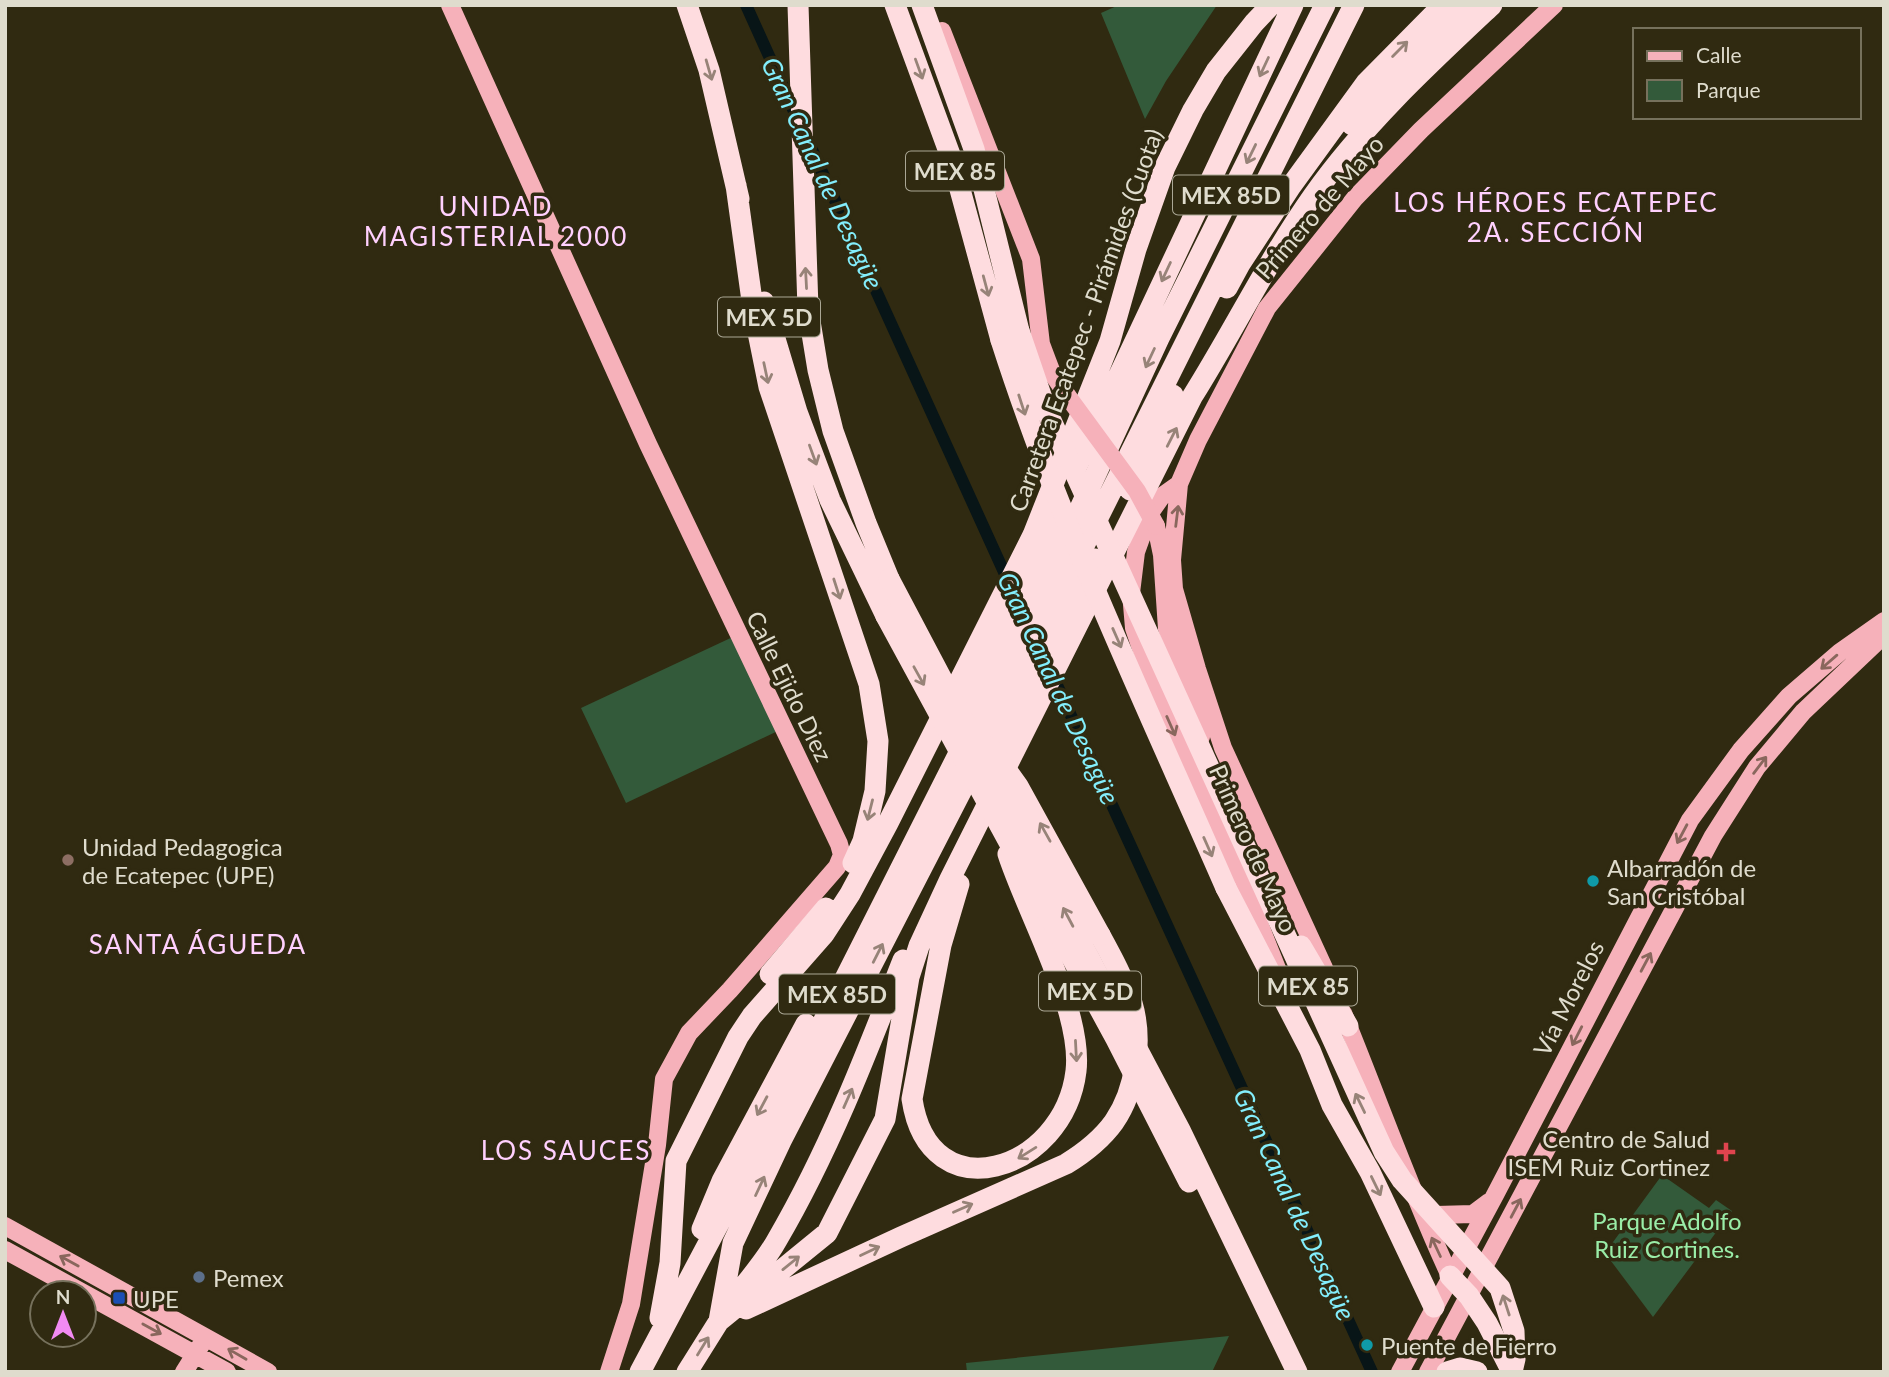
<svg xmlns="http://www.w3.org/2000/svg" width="1889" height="1377" viewBox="0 0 1889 1377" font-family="Lato,sans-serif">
<rect width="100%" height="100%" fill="#302a11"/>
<!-- green -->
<path fill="#335a3a" d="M1119,5H1217L1166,81L1145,119L1101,13Z
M737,635L782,729L626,803L581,708Z
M1662,1175L1709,1208L1716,1200L1732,1211L1653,1317L1605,1253Z
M1229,1336L1212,1372H967L966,1363Z"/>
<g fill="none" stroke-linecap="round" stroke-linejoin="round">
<!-- canal -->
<path stroke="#081517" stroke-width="12" d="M746,5L797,118
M808,141L1009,583
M1051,672L1372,1372"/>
<!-- major -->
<path stroke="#f6b1ba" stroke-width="18" d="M450,5L648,444L839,844L842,855L837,867L730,990L689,1033L664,1079L657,1145L631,1304L609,1372
M942,31L1031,259L1041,344L1047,360L1052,373L1071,401
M1179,484L1162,496L1150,513L1136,552L1131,593L1134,628L1155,689L1249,898L1278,971
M1156,526L1162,555L1167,629L1191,691L1201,737
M1324,968L1223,748L1197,669L1174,589L1172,560L1179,484L1198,440L1267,308L1355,198L1421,130L1554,5
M1343,1013C1379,1101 1410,1190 1450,1276
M1428,1210L1436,1215L1473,1214L1489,1202
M5,1226L268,1372
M5,1250L227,1372
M184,1372L201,1345
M1400,1372L1495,1195L1690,820L1741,750L1789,696L1840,652L1884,621
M1428,1372L1713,836L1757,767L1803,712L1884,635"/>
<!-- highway -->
<path stroke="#fedcdf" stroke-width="21" d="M687,5L709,70L739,199
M798,5L808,309L818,370L833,431L866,523L889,579
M895,5L952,160L1001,340
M922,5L974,149L1019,331
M1352,125L1383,88L1467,5
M736,185L753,308L769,387L869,684L878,741L875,791L863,841L853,863
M1227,288L1240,264L1291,186L1366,83L1443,5
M764,302L797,412L830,500L886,616
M1075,469L1293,5
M1130,490L1173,395
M959,720L1041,553L1054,522
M1000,749L1067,610L1095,559
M959,884L941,945L912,1099C929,1214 1064,1172 1076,1071C1083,1011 1027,913 1008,854
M1226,888L1310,1050L1332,1105L1370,1172L1434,1307
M1301,946L1348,1026
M770,974L826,908
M702,1229L722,1181L806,1024
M1450,1276L1469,1296L1487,1323L1512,1372
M736,1296C750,1278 766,1260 777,1240C829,1151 866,1055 903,960
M746,1309L901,1237L1066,1164C1084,1153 1101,1140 1114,1122C1136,1090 1143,1040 1132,1003C1124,979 1112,957 1100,935
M660,1318L670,1263L676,1161L738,1037L752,1016L824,934L850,894L888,823L1033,535L1110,341L1136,249L1165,167L1193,110L1216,71L1254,23L1271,5
M719,1321L827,1233L885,1119L909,977L919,946L950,879L1192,397C1234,330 1268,260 1313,196C1364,124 1428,65 1492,5
M640,1372L769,1129L1050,573L1159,338L1325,5
M687,1372L719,1321L733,1243L781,1141L967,780L1354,5
M1447,1372L1460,1368L1477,1372"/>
<!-- major-bridge -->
<path stroke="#f6b1ba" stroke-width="18" d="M1071,401L1137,491L1156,526"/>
<!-- highway-bridge -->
<path stroke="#fedcdf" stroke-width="21" d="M1019,331L1045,407L1384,1152L1402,1180L1500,1288L1514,1331L1515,1359L1512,1372
M1001,340C1061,528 1147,707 1226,888
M889,579L1181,1132L1297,1372
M886,616L1116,1039L1189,1182
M990,747L1018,786L1100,935"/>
</g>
<!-- one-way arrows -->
<defs><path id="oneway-shaft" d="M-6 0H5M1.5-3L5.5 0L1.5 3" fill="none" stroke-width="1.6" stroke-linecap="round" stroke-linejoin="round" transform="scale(1.75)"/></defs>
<g stroke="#978378">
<use href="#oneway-shaft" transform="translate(1400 49) rotate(-45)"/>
<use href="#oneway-shaft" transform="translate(1264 67) rotate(115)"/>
<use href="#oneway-shaft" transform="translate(919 69) rotate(70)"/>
<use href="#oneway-shaft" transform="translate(709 70) rotate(74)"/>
<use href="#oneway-shaft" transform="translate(1251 154) rotate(116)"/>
<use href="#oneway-shaft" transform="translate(1166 272) rotate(115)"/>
<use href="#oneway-shaft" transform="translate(806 278) rotate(-93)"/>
<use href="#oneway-shaft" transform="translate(986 286) rotate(75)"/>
<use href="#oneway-shaft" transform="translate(1150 358) rotate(115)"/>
<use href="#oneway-shaft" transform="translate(766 373) rotate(78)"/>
<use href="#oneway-shaft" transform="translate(1022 405) rotate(72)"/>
<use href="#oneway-shaft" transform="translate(1172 437) rotate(-63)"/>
<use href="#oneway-shaft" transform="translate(813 455) rotate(70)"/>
<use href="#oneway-shaft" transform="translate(837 589) rotate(72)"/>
<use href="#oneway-shaft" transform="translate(1117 638) rotate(66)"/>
<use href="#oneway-shaft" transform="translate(919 676) rotate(61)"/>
<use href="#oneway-shaft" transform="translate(870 810) rotate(104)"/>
<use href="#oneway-shaft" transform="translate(1045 832) rotate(-119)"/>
<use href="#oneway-shaft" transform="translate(1208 847) rotate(66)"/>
<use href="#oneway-shaft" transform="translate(1068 917) rotate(-118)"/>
<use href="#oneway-shaft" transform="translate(878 953) rotate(-63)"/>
<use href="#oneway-shaft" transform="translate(1076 1051) rotate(87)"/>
<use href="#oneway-shaft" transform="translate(848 1098) rotate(-66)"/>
<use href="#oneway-shaft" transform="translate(1360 1103) rotate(-116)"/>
<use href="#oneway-shaft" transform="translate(762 1106) rotate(118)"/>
<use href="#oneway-shaft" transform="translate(1027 1153) rotate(148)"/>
<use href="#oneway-shaft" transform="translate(760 1186) rotate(-65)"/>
<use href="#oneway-shaft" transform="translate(1376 1186) rotate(64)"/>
<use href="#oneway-shaft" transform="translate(963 1208) rotate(-24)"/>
<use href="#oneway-shaft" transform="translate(870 1251) rotate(-25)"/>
<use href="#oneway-shaft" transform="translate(791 1263) rotate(-39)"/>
<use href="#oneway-shaft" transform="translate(1506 1305) rotate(-108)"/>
<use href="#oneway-shaft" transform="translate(703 1346) rotate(-58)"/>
</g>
<g stroke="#89675d">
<use href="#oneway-shaft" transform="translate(1177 516) rotate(-83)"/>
<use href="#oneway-shaft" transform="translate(1829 662) rotate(139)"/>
<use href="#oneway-shaft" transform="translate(1171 726) rotate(66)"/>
<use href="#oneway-shaft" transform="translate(1760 765) rotate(-53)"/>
<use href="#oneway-shaft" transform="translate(1682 834) rotate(118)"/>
<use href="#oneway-shaft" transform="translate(1646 962) rotate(-62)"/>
<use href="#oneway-shaft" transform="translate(1577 1036) rotate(117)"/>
<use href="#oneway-shaft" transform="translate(1516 1208) rotate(-62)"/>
<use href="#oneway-shaft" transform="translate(1436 1247) rotate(-115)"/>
<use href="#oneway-shaft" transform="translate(69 1261) rotate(-151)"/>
<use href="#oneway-shaft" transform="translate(152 1329) rotate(29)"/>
<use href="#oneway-shaft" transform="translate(237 1354) rotate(-150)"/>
</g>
<!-- markers -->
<circle fill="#8d6e63" stroke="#302a11" stroke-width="2.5" cx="68" cy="860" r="7"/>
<g fill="#0f9aa8" stroke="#302a11" stroke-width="2.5">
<circle cx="1593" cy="881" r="7"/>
<circle cx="1367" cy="1345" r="7"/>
</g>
<path fill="#e0444e" stroke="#302a11" stroke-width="2.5" d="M1722.5 1141.5h7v7h7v7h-7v7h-7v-7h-7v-7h7z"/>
<circle fill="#5c6f8a" stroke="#302a11" stroke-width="2.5" cx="199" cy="1277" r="7"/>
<rect fill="#1a4fb4" stroke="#302a11" stroke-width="2.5" x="112" y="1291" width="14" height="14" rx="3.5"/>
<g text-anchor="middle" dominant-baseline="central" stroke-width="7" stroke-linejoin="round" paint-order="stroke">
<!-- shield labels -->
<g fill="#302a11" stroke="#aaa795" stroke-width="2">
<rect x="906" y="151.5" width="98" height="39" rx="5"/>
<rect x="1173" y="175.5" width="116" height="39" rx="5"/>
<rect x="718" y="297.5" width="102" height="39" rx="5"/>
<rect x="1259" y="966.5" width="98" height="39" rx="5"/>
<rect x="1039" y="971.5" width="102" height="39" rx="5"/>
<rect x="779" y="974.5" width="116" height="39" rx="5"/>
</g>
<g font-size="23" font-weight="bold" fill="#dfdccd">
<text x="955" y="171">MEX 85</text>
<text x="1231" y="195">MEX 85D</text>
<text x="769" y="317">MEX 5D</text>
<text x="1308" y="986">MEX 85</text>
<text x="1090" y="991">MEX 5D</text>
<text x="837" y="994">MEX 85D</text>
</g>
<!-- street labels -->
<g font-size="24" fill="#dfdccd" stroke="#302a11">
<text transform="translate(1319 207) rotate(-49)">Primero de Mayo</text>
<text transform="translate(1085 320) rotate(-70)">Carretera Ecatepec - Pirámides (Cuota)</text>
<text transform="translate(790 686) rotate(64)">Calle Ejido Diez</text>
<text transform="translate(1254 848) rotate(66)">Primero de Mayo</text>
<text transform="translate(1568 998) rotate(-63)">Vía Morelos</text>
</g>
<!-- poi labels -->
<g font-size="24" fill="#dfdccd" stroke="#302a11" text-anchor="start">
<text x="82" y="846">Unidad Pedagogica<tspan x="82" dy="28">de Ecatepec (UPE)</tspan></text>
<text x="1607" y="867">Albarradón de<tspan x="1607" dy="28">San Cristóbal</tspan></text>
<text x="1710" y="1138" text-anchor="end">Centro de Salud<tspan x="1710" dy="28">ISEM Ruiz Cortinez</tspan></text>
<text x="213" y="1277">Pemex</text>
<text x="133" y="1298">UPE</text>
<text x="1381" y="1345">Puente de Fierro</text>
</g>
<!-- park labels -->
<g font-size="24" fill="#9aeda8" stroke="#302a11">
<text x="1667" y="1220">Parque Adolfo<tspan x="1667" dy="28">Ruiz Cortines.</tspan></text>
</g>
<!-- water labels -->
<g font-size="26" font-style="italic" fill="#83eefc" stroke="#302a11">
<text transform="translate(823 173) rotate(65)">Gran Canal de Desagüe</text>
<text transform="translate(1059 688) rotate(65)">Gran Canal de Desagüe</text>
<text transform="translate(1295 1204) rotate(65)">Gran Canal de Desagüe</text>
</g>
<!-- neighbourhood labels -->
<g font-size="26" letter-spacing="2" fill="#ffd0fe" stroke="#302a11">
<text x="1556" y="202">LOS HÉROES ECATEPEC<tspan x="1556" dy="30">2A. SECCIÓN</tspan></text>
<text x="496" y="206">UNIDAD<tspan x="496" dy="30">MAGISTERIAL 2000</tspan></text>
<text x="198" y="944">SANTA ÁGUEDA</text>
<text x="566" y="1150">LOS SAUCES</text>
</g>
</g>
<!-- border -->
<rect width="1889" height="1377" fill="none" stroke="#dfdccd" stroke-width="14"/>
<!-- legend -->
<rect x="1633" y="28" width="228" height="91" fill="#302a11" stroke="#76715c" stroke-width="2"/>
<rect x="1647" y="51" width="35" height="10" fill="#f6b1ba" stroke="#76715c" stroke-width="2"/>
<text x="1696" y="63" font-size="21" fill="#dfdccd">Calle</text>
<rect x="1647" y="80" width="35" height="21" fill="#335a3a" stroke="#76715c" stroke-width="2"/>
<text x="1696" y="98" font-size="21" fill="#dfdccd">Parque</text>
<!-- north arrow -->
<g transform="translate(63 1314)"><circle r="33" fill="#302a11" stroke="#76715c" stroke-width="2"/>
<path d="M0-5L12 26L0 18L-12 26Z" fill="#f28af3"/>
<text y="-10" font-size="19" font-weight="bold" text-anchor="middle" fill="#dfdccd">N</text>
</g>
</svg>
